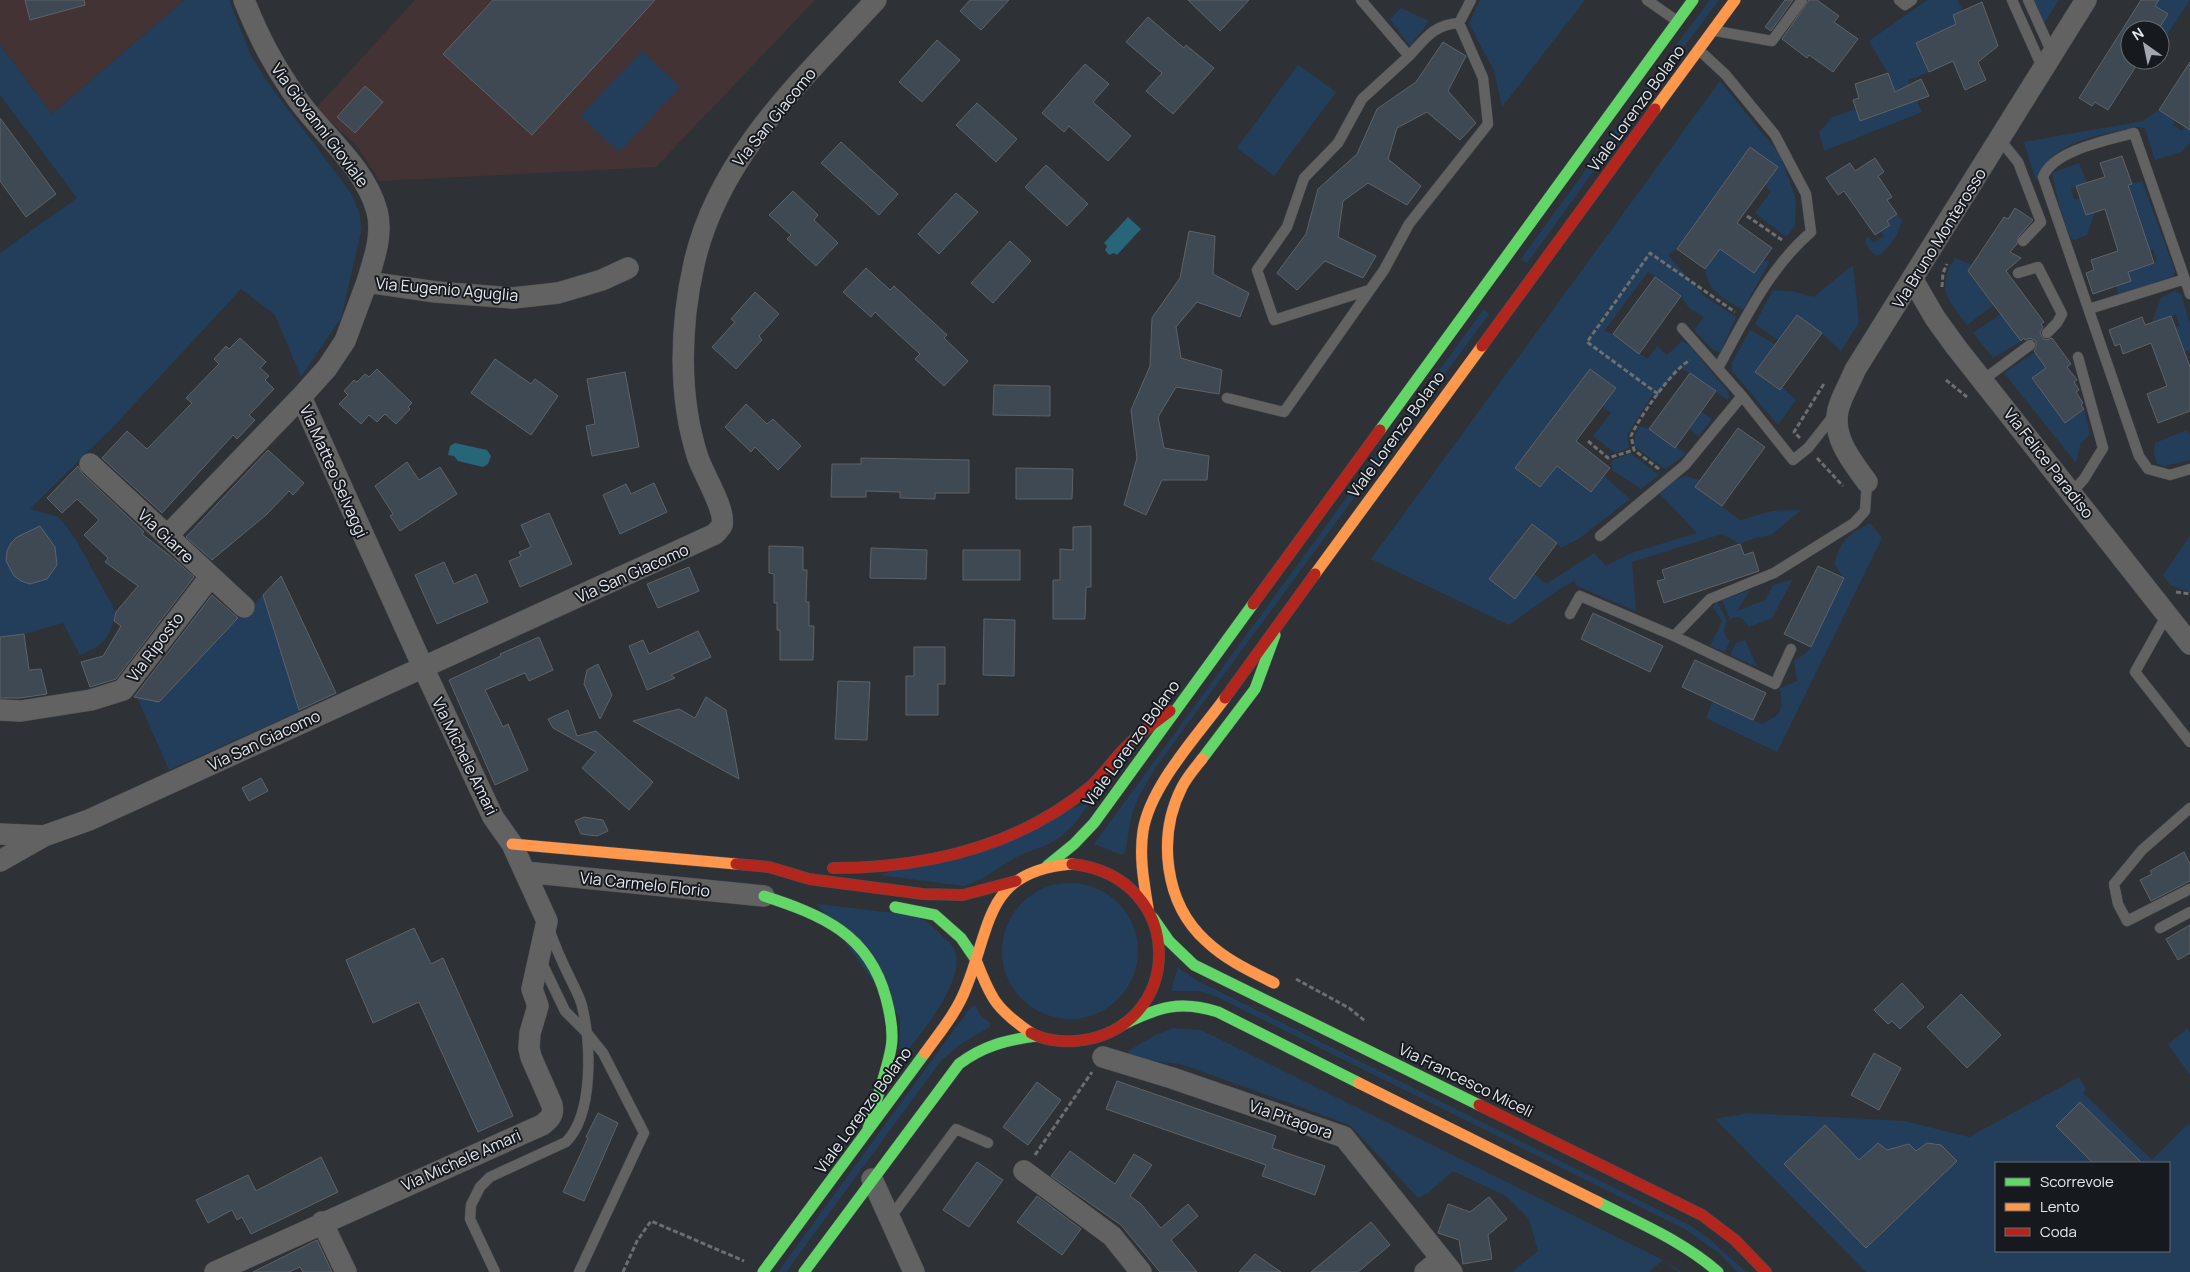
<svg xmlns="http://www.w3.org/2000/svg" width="2190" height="1272" viewBox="0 0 2190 1272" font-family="Manrope,sans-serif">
<rect width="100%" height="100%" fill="#2e3237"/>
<!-- education -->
<path fill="#443334" d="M0,0H184L52,114L0,45Z
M415,0H815L656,167L380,181L357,146L316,108Z"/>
<!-- green -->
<path fill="#233e5a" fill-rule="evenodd" d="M184,0H229L250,53L265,79L351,193L360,214L361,232L341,318L301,377L275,315L241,289L114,426L30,509L58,517L66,526L76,540L116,612C109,639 106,644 80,655L63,623L24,634L0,637V253L77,198L0,95V45L52,114Z
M1480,0H1585L1502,107L1494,71L1469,23Z
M1710,0H1719L1677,56L1671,52Z
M1927,0H1957L1963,10L1953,15L1956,24L1916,43L1929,72L1908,80L1922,112L1824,151L1819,132L1833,117L1856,109L1861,121L1899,107L1888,73L1869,41Z
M2034,0H2059L2044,24Z
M2154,0H2190L2161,44L2158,30L2168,14L2155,6L2157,2Z
M1401,8L1429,21L1410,46L1390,19Z
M642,51L680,87L619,152L580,116Z
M1298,65L1336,92L1274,176L1237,148Z
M1662,65L1668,69L1527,263L1521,259Z
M1720,81L1780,155L1796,199L1795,226L1786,237L1755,213L1771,191L1765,185L1778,167L1750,147L1677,249L1668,255L1703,295L1736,317L1720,353L1712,349L1694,330L1704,317L1690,309L1681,296L1648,272L1604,331L1613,334L1647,359L1657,346L1667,355L1682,341L1689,345L1729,393L1728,400L1690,373L1679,368L1658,396L1653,394L1627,435L1629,448L1615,453L1593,436L1611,413L1602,406L1616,388L1590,369L1515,468L1540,487L1557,466L1591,492L1604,476L1630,499L1580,538L1561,548L1557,543L1531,524L1490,579L1534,573L1546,584L1594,553L1606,566L1631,553L1697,533L1659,493L1669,483L1685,476L1700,480L1696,487L1740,520L1772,511L1801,510L1771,535L1754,538L1740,544L1722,534L1632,562L1636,611L1577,586L1574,581L1561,588L1509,625L1371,559Z
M2159,110L2175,120L2173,125L2182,131L2190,120V143L2181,152L2155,160L2145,128L2136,127C2097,137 2053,138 2036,181L2024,142L2143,121Z
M2079,163L2087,183L2071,188L2074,200L2080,198L2086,215L2095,212L2087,235L2074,240L2070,237L2059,205L2052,173Z
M2142,181L2175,271L2173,276L2119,295L2116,286L2131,281L2128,272L2157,262L2153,249L2150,250L2128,185Z
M1897,214L1902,220C1899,234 1890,247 1878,256L1871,252L1865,242L1868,236L1873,243L1884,236L1881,231L1890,225L1887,221Z
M1720,249L1769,262L1743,310C1724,299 1708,292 1705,269Z
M1955,258L1972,265L1968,272L1994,305L1967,325C1947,299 1936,288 1955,258Z
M1853,265L1859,322L1841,351L1822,333L1797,315L1778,340L1755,324L1773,290L1791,291L1814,297Z
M2174,291L2181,294L2190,324V350L2184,352L2175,328L2180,326L2176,314L2152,322L2161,298Z
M1484,309L1489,314L1156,767L1139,796L1132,813L1125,853L1122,855L1094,844Z
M2001,314L2021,341L1993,358L1973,333Z
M1750,330L1775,344L1755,372L1779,390L1782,387L1796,400L1778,425L1732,371V362Z
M2035,352L2046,368L2032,379L2065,422L2084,409L2090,434L2081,443L2076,463L2004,373Z
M1701,412L1712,419L1699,436L1689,429Z
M1639,426L1649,429L1675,448L1676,446L1686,454L1665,469L1634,446L1635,436Z
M2187,430L2190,435V460L2165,466L2157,464L2154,454L2155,443Z
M1630,453L1659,475L1641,489L1613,471L1611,461Z
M1870,523L1882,538L1777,752L1706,718L1713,701L1762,724L1778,715L1782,705L1780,688L1797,681L1794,660L1805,654L1811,647L1844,579L1834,563C1844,536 1846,537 1870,523Z
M2190,536V592H2188L2170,585L2163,575Z
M1793,579L1772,618L1749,627L1742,618L1736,617L1730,619L1722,600L1750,590L1737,611L1765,600L1773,585Z
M263,595L300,711L169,770L137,697L160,701L216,640Z
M1717,601L1727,621C1723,629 1723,635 1730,641L1725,652L1710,646L1722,621L1713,607Z
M1745,640L1757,667L1730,655L1736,643Z
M1091,802C1080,816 1070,832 1054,841C1042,848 1027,851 1015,858C997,868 984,880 964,886L880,875Z
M1002 951a68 68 0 1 1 136 0a68 68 0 1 1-136 0Z
M817,904L911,915C925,918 932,926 942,936C945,940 951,943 953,947C971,978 916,1038 899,1062L900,1018Z
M1178,968L1198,981L1689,1225L1707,1237L1746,1272H1738L1720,1254L1685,1229L1215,996L1200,991H1172L1173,983Z
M975,1005L980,1015L990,1023V1027L959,1045L940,1062L786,1272H778L970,1008Z
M1173,1028L1201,1030L1663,1260L1682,1272H1678L1663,1260L1649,1272H1512L1538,1251L1529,1219L1506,1196L1453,1171L1428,1193L1418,1198L1350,1125L1181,1064L1122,1058L1129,1054L1128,1051L1156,1035Z
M2188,1028L2190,1032V1075L2168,1044Z
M2079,1077L2086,1089L2083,1093L2152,1160L2188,1124L2190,1126V1272H1866L1715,1119L1748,1113L1905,1121L1969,1137ZM1996,1163H2169V1251H1996Z"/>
<!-- water -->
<path fill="#276579" d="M1128,217L1141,229L1117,255L1114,253L1109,255L1105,250L1107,246L1104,243Z
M455,443L487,450L491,456L488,464L483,467L458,461L454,456L448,455L450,446Z"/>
<!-- building -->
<path fill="#3f4954" stroke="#5f6267" d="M25,0H84L85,5L30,20Z
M493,0H655L532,135L443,54Z
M970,0H1009L981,30L960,11Z
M1188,0H1249L1220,31Z
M1785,0H1793L1771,31L1765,27Z
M1809,0H1817L1839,16L1834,22L1858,39L1833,72L1809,55L1807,58L1782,39Z
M2141,0H2159L2155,6L2168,14L2158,30H2130V60H2140L2108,110L2095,102L2092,106L2079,98Z
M1982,2L1998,46L1978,62L1986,80L1965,90L1953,61L1929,72L1916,43L1956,24L1953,15Z
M1148,17L1184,48L1186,45L1214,68L1173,114L1146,91L1162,73L1126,42Z
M937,40L960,60L922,102L899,82Z
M1443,42L1466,56L1448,91L1476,123L1460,140L1427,112L1397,128L1388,159L1421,186L1407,205L1368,183L1343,201L1338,237L1376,256L1363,278L1325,261L1297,290L1277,273L1306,234L1318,189L1357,154L1377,109L1416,82Z
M2190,62V130L2159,110Z
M1085,64L1109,84L1093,102L1131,136L1108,161L1069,126L1064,132L1042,113Z
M1888,73L1895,92L1921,79L1929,96L1860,121L1853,100L1859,98L1855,84Z
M365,86L383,102L355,133L337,117Z
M977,103L1017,139L996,162L956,125Z
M0,118L56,194L26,217L0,181Z
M841,142L898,194L879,215L821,163Z
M1750,147L1778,167L1737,223L1772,248L1754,273L1720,249L1705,269L1677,249Z
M2122,156L2132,184L2128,185L2154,263L2128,272L2131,281L2093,294L2086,273L2094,270L2091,260L2118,251L2105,209L2086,215L2076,186L2105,177L2100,163Z
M1875,158L1884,172L1878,176L1892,197L1887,200L1897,214L1887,221L1890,225L1875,235L1844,191L1838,195L1826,178L1850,163L1855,171Z
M1046,165L1088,204L1067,226L1025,187Z
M793,191L818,215L814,220L838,243L816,266L787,239L791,235L769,215Z
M956,193L978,212L939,254L918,234Z
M2015,208L2033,220L2018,237L2017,244L2010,252L2021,258L2006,271L2044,322L2041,324L2043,327L2040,332L2042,337L2046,340L2052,338L2071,364L2067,367L2077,380L2074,382L2079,390L2076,392L2083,403L2081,405L2084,409L2065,423L2032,378L2046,368L2034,351L2036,347V341L2030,338L2025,340L2024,338L2021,341L1968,271L2004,217L2008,219Z
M1189,231L1215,236L1213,274L1249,293L1240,317L1197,302L1176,327L1181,358L1222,370L1219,394L1176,387L1158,417L1164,448L1209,456L1207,480H1162L1146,515L1124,505L1137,458L1131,410L1150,366L1152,318L1180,278Z
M1010,241L1031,261L993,303L971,283Z
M866,268L890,290L894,286L947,335L944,338L968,361L944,386L915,359L920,354L896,332L875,312L871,317L843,292Z
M1655,277L1681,296L1639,354L1613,334Z
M755,292L779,314L759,336L762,340L736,369L712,347L735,322L731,319Z
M1797,315L1822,333L1780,390L1755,372Z
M2171,316L2190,367V411L2158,423L2147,394L2167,386L2151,343L2123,354L2120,344L2115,346L2109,330L2142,317L2145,325Z
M240,338L266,362L260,368L269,376L265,380L274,389L249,415L255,420L237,439L233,435L162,513L102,458L127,431L147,449L192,403L186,398L219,364L214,359L226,346L229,349Z
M495,359L531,384L535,379L558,396L531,435L471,393Z
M377,369L412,403L408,407L410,409L396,424L385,414L377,422L369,415L361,424L339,404L348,395L344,391L354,380L357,382L365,374L369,377Z
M1590,369L1616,388L1576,441L1610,468L1591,492L1557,466L1540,487L1515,468Z
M625,372L639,447L592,456L586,426L595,424L587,379Z
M1690,373L1716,391L1675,448L1649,429Z
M994,385L1050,386V416L993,415Z
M746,404L767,424L773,419L801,446L778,470L755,447L751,452L725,427Z
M1738,428L1765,447L1722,506L1695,487Z
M268,450L304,483L293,495L289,491L267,514L212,560L186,537Z
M861,458L969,460V493H935V499L900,498V492L866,491V497H831L832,464H861Z
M407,462L419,480L440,467L457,494L400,531L390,516L393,514L375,486Z
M78,466L82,473L144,532L142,534L169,555L194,577L116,679L90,687L81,662L103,656L121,626L114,621L116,612L138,586L105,562L108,558L84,535L99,520L77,499L62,513L47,498Z
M1016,468L1073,469L1072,499H1016Z
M654,483L667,512L620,534L603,495L626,484L631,494Z
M549,513L572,564L520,587L509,561L521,556L519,552L531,547L521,525Z
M1532,524L1557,543L1515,599L1489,579Z
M40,526L55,547L57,565L47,579L30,584L21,581L14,576L6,561L7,551L11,543L17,537Z
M1091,526V587H1086L1085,619H1053V580H1060V549L1073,550V527Z
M1740,544L1744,555L1753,552L1759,571L1664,603L1657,581L1665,579L1662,570Z
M769,546L803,547V570H807L806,602H809V626H814L813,660H780V630H777V603H774V574L769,573Z
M871,548L927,550L926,579L870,578Z
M963,550H1020V580H963Z
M444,562L454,584L476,574L488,602L437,624L415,575Z
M1818,566L1844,578L1811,647L1784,634Z
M689,567L699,591L658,608L647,584Z
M281,576L336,693L299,710L263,595Z
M212,595L238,618L159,702L134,697Z
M1593,613L1663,646L1650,672L1581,639Z
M984,619L1015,620L1014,676L983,675Z
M698,631L711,657L671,675L675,678L647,690L629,646L643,640L649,654Z
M24,634L29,670L41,669L47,694L20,698H0V637Z
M539,637L553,670L529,681L525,673L485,690L503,727L508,724L528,770L495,785L449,680L501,656L500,654Z
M914,647H945V684H938V715H906V676H914Z
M1695,660L1766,693L1753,720L1682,687Z
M598,664L612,695L600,719L584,684L587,670Z
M838,681L870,682L867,740L835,739Z
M706,697L726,710L739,779L633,721L679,709L695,718Z
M568,710L577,736L596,731L653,782L629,810L582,768L596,752L553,728L548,719Z
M261,778L268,791L249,801L242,788Z
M584,817L603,820L608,831L597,836L581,834L575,821Z
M2184,852L2190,864V881L2151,901L2140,880L2152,874L2150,871Z
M2190,925V953L2178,960L2166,939Z
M414,928L431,964L443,958L513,1116L478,1132L419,1002L373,1023L346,960Z
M1902,983L1924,1007L1900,1029L1892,1021L1888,1024L1874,1010Z
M1961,994L2001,1035L1967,1068L1927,1027Z
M1874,1053L1901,1068L1879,1110L1851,1095Z
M1117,1081L1276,1136L1272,1148L1325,1166L1315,1195L1262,1176L1266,1165L1106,1109Z
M1037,1082L1061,1100L1028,1145L1003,1127Z
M2080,1102L2142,1163H2093L2056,1126Z
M598,1113L618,1123L584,1201L563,1192L588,1138L586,1137Z
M1825,1125L1859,1160L1878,1143L1887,1150L1909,1144L1916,1151L1927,1143L1941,1145L1957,1161L1866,1248L1784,1164Z
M1070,1151L1115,1184L1134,1154L1152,1165L1130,1196L1141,1204L1161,1228L1188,1204L1198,1216L1171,1240L1197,1272H1160L1121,1225L1051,1176Z
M321,1157L338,1192L251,1234L242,1217L237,1220L232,1210L208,1223L196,1200L248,1175L256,1191Z
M977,1162L1003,1180L969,1227L943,1210Z
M1037,1196L1081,1229L1062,1255L1017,1222Z
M1489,1197L1507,1219L1488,1235L1492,1259L1463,1264L1459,1240L1438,1233L1448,1204L1470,1212Z
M1371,1222L1390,1245L1358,1272H1311Z
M317,1240L332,1272H303L300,1267L289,1272H253Z
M1255,1254L1281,1272H1239Z"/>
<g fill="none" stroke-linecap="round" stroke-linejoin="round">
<defs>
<path id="lane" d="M1361,0L1409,56C1426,38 1433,25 1459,23
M1647,0L1677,21
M1899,0L1905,5L1912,0
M2012,0L2043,69
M2028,0L2052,53
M1716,31L1772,41L1802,0
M1700,51L1725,74L1775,135L1806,194L1811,232C1769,268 1744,321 1718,368
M2000,140L2018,162L2041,222L2023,241
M2018,273L2038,267L2062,314L2057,323L2047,333
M1369,290L1274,320L1257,270L1287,227L1304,178L1338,143L1362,99L1409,56
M2190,294L2134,133C2109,140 2053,150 2043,177L2139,456L2148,469L2170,475L2190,469
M2089,309L2185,279
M1682,328L1742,396
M1983,380L2030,345
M1227,398L1284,412L1384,270L1409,224L1488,124L1483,78L1459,23L1471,0
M2072,492L2084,479L2103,448L2078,357
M1600,536L1685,465L1742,396L1793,460L1808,448L1834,415
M2168,613L2135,672L2190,742
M1570,614L1580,596L1674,636L1775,684L1791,649
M1674,636L1710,599L1774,573L1854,523L1865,511L1867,482
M2190,808L2142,850L2114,884L2118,904L2127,921L2190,889
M2160,928L2190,912
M541,961L565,1011L586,1032L603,1053L644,1133L579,1272
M890,1218L956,1129L988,1143
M495,1272L470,1219L471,1205L480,1187L490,1177L566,1142C594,1114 591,1043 582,1006C580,997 574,987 570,978C562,962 555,946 549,929"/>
<path id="street" d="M244,0C259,38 274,66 298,100C324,136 365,167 377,211C383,235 374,259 367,282
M1913,280L1935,318L1956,347L2190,644
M301,397L327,368L345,341L367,282L436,292L513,298L558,293L602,280L628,268
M90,464L244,607
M1867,482C1852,461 1832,438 1838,410C1841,397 1850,383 1855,370L2086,0
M167,536L301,397L423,667L493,817L512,844L547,921L532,989L538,1006L530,1033L529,1048L531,1057L552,1105C554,1115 550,1119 542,1125L215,1272
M0,710L21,711L91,700L123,690L210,577
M0,834L44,836
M0,861L44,836L89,820L715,534C717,531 721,528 722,525C726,510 703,473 698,458C678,397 680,326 694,264C718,156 804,78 876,0
M525,872L764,896
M1103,1057L1172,1078L1344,1137L1452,1272
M1024,1171L1112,1236L1141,1272
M872,1179L914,1272
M322,1222L346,1272
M1425,1272L1441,1259"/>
<path id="fast" d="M1380,430L1693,0
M1202,759L1255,689L1275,635
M1047,866L1074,844L1094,823L1253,604
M764,896C822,915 869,934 886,998C890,1013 894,1032 891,1048C886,1075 875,1102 868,1129
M895,907L935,915L961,938L976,960
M1153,918L1169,941L1194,965L1479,1105
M1124,1024C1159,1007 1180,1000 1218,1012L1359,1083
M1598,1202C1639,1223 1683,1241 1718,1272
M763,1272L925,1053
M804,1272L959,1064C983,1046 1006,1040 1036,1036"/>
<path id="slow" d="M1655,109L1735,0
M1315,574L1482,346
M1202,759C1195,768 1187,777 1182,787C1157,836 1164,903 1206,941C1226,960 1250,971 1274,983
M512,844L736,864
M1148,908C1144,883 1139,857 1143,831C1150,786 1198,735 1225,698
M976,960C991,999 996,1009 1031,1033
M925,1053C940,1032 957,1012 966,988C992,924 985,871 1072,864
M1359,1083L1598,1202"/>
<path id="jam" d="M1482,346L1655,109
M1253,604L1380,430
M1225,698L1315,574
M736,864L769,867L809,879L923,894L963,895L1016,881
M833,868C925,868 1017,847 1090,787C1103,775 1113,760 1126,747C1139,733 1155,723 1170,711
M1031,1033C1043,1040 1061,1042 1075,1041C1186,1032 1189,877 1072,864
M1479,1105L1702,1215L1735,1240L1766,1272"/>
</defs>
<!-- lane casing -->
<use href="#lane" stroke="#4c4f53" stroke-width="11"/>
<!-- street casing -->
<use href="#street" stroke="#4c4f53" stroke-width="22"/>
<!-- fast casing -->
<use href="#fast" stroke="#4c4f53" stroke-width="12"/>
<!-- slow casing -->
<use href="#slow" stroke="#4c4f53" stroke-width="12"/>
<!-- jam casing -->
<use href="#jam" stroke="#4c4f53" stroke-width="12"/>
<!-- path -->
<path stroke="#6c6e70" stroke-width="3" stroke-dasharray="5 2.5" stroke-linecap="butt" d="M1747,216L1782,240
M1942,287L1943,273L1947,264
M1946,380L1967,397
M1658,394L1587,342L1650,253L1735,312
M1800,438L1794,432L1825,382
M1588,441L1608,458L1634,450
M1817,458L1843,486
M1659,469L1634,450L1631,436C1640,416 1672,370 1690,360
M2176,592L2190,594
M1296,979L1349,1008L1365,1021
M1035,1155L1092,1072
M623,1272L637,1241L651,1221L744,1261"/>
<!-- lane -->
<use href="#lane" stroke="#626263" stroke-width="10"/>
<!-- street -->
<use href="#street" stroke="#626263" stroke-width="21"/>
<!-- fast -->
<use href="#fast" stroke="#63d668" stroke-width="11"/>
<!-- slow -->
<use href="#slow" stroke="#ff974d" stroke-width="11"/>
<!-- jam -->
<use href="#jam" stroke="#b3261e" stroke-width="11"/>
</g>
<g text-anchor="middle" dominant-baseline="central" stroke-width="4" stroke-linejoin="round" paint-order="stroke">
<!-- street labels -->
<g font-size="16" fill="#e3e8ee" stroke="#16191e">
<text transform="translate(1636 108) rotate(-54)">Viale Lorenzo Bolano</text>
<text transform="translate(774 117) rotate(-51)">Via San Giacomo</text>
<text transform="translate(320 125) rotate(53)">Via Giovanni Gioviale</text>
<text transform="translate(1939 238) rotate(-58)">Via Bruno Monterosso</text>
<text transform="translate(447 289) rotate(5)">Via Eugenio Aguglia</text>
<text transform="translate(1396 434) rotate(-54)">Viale Lorenzo Bolano</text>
<text transform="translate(2049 463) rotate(52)">Via Felice Paradiso</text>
<text transform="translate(334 471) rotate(66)">Via Matteo Selvaggi</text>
<text transform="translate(166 536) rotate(43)">Via Giarre</text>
<text transform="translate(632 573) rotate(-24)">Via San Giacomo</text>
<text transform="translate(155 647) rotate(-53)">Via Riposto</text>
<text transform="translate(264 740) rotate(-25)">Via San Giacomo</text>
<text transform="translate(1131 743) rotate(-54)">Viale Lorenzo Bolano</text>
<text transform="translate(465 756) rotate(64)">Via Michele Amari</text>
<text transform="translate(645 884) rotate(6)">Via Carmelo Florio</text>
<text transform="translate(1466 1080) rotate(26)">Via Francesco Miceli</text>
<text transform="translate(863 1110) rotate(-54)">Viale Lorenzo Bolano</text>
<text transform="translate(1291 1119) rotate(19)">Via Pitagora</text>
<text transform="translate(461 1160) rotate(-24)">Via Michele Amari</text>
</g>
</g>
<!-- legend -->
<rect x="1995" y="1162" width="175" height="90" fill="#16191e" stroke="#686c71"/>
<rect x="2005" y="1178" width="25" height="8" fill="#63d668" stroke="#686c71"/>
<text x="2040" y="1187" font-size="15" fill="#e3e8ee">Scorrevole</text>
<rect x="2005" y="1203" width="25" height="8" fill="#ff974d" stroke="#686c71"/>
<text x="2040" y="1212" font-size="15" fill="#e3e8ee">Lento</text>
<rect x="2005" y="1228" width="25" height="8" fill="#b3261e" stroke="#686c71"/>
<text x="2040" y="1237" font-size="15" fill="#e3e8ee">Coda</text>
<!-- north arrow -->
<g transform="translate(2145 45) rotate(327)"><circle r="24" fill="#16191e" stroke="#686c71"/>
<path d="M0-4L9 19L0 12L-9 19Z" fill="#a4a8ae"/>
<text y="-8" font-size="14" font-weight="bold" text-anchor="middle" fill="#e3e8ee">N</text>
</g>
</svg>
